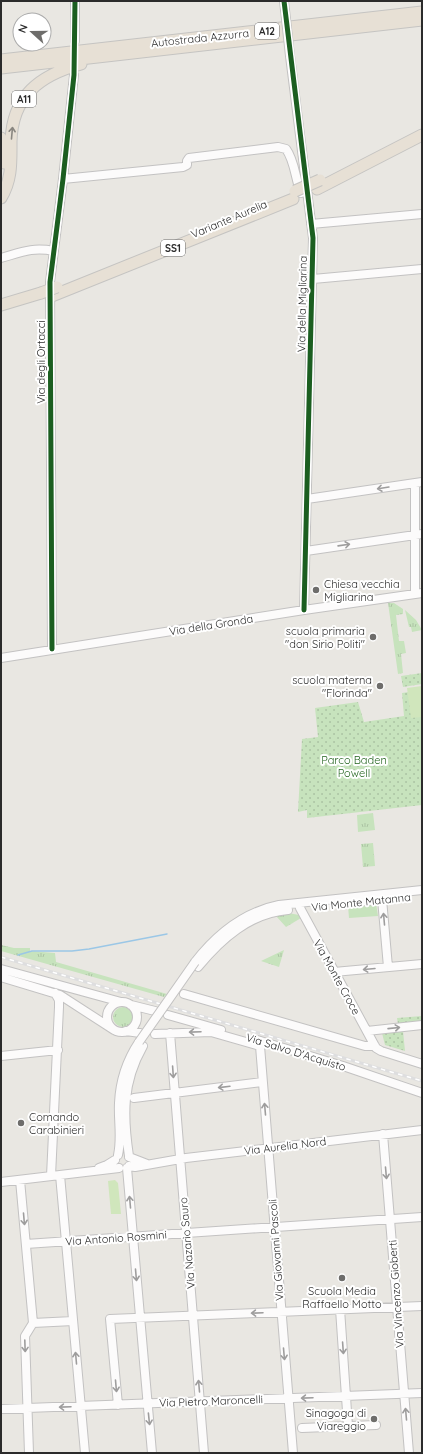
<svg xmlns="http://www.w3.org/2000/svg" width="423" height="1454" viewBox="0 0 423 1454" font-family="Quicksand,sans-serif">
<defs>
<pattern id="grass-tufts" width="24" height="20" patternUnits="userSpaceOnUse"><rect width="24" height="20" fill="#c7e3bd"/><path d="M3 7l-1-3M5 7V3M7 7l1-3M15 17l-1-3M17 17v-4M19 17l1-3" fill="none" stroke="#abc3a3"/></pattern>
<pattern id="park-dots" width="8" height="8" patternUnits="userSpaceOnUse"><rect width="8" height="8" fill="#c7e3bd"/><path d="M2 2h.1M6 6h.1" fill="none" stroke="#abc3a3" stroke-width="1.8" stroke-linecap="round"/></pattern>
</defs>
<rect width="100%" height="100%" fill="#e9e7e2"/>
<!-- grass -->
<path fill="url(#grass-tufts)" d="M388,603H394L403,609V614L396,615L399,641H404L406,653L401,654L403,673L398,674Z
M405,610L416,620L422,630L412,632L411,627H409Z
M373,813L375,830L358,832L357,815Z
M373,843L375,866L363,867L361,844Z
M288,913L299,915L301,918L286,927L276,916Z
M1,945L14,948H30V951L55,953L56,962L167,994L164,997L1,951Z
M284,950L279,967L261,961Z
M113 1017a10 10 0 1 1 20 0a10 10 0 1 1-20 0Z"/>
<!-- park -->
<path fill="url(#park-dots)" d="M422,673V684L403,687L401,676Z
M422,690V805L307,818V810L298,812L302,739L318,737L315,708L358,702L364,722L404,716L402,693Z
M422,1016V1022L398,1024L397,1018Z
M403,1031L405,1051L385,1045L382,1033Z"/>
<!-- garden -->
<path fill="#c7e3bd" d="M376,903L378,916L349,918L348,906Z"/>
<!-- pitch -->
<path fill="#d0e6bc" d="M422,686V717L411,718L407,688Z
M115,1180L118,1183L121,1214H111L108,1181Z"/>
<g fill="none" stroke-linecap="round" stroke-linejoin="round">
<!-- stream -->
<path stroke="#9bc7e6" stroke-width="1.5" d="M18,955L32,951H72L89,949L167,934"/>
<defs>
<path id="minor" d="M284,1L285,10
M75,41V1
M290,56L313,238L304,610
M63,179L183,167L187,165V161L189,158L278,147L286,149C295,161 295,179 301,193
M311,224L422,214
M1,258C22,252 32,247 54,251
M313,279L422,269
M415,483V594
M307,499L422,482
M306,551L422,534
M52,649L50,282L63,179L74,75
M1,658L304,610L422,593
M382,899L388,967
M345,903L377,900
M300,908L376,1048L381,1051L422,1064
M195,962C216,935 244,912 279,905L422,890
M198,967C221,939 250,913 288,910
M1,969L121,1002
M334,972L422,964
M1,977L60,995L114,1030
M184,994L365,1046H375
M107 1017a15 15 0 1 1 30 0a15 15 0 1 1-30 0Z
M131,1005L155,1011
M168,1015L221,1030
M126,1031L140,1033
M367,1031L422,1025
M170,1033L204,1453
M155,1034L211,1032L260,1046L293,1453
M254,1039L343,1066L422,1093
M1,1056L58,1050
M134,1098L262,1082
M383,1134L409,1453
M118,1155C122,1137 118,1121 119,1103C120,1081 127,1060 139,1042
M129,1156C123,1116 122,1083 143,1046
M129,1157L147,1164
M129,1166L135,1167L186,1158L422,1130
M99,1168L107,1165L115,1160
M127,1168L152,1453
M60,1175L85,1453
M51,1176L59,1007V1000L55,993
M20,1180L33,1323L25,1336L29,1453
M1,1182L119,1168
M26,1244L422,1217
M340,1309L348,1426
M33,1323L73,1321
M118,1405L110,1319L422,1306
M1,1409L422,1393
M302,1428L376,1425"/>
<path id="highway" d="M1,60L422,12
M1,68L422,20
M1,138L4,151V163
M317,189L422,135
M1,198C12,180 11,162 11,142C12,96 40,75 81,64
M52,296L293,199
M1,305L41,293"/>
</defs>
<!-- minor casing -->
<use href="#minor" stroke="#c3c2c2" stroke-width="10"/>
<!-- highway casing -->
<use href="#highway" stroke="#c5c4c2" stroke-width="13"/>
<!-- minor -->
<use href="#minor" stroke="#fcfbfb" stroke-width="8"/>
<!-- highway -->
<use href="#highway" stroke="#e7e0d5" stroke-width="11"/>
<defs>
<path id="rail" d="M1,957L422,1081"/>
</defs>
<!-- rail casing -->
<use href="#rail" stroke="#dededf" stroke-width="3"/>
<!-- rail -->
<use href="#rail" stroke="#fff" stroke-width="1.5" stroke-dasharray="4.5" stroke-linecap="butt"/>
<defs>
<path id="minor-bridge" d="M285,10L290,56
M139,1042L195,962"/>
<path id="highway-bridge" d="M295,191L320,180
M41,293L57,287"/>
</defs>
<!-- minor-bridge casing -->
<use href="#minor-bridge" stroke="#c3c2c2" stroke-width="10" stroke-linecap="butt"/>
<!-- highway-bridge casing -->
<use href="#highway-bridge" stroke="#c5c4c2" stroke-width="13" stroke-linecap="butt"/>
<!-- minor-bridge -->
<use href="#minor-bridge" stroke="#fcfbfb" stroke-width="8"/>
<!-- highway-bridge -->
<use href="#highway-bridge" stroke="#e7e0d5" stroke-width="11"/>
<defs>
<path id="cycleway" d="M284,1L313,238L304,610
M52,649L50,282L63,179L74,75L75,1"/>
</defs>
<!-- cycleway casing -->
<use href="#cycleway" stroke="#fff" stroke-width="8"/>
<!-- cycleway -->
<use href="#cycleway" stroke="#1b5e20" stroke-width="5"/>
</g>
<!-- one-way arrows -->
<defs><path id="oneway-shaft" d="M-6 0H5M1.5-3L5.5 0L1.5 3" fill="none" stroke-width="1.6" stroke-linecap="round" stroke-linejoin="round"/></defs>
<use stroke="#898680" href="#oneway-shaft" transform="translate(12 133) rotate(-85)"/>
<g stroke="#9e9d9d">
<use href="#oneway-shaft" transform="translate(383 488) rotate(171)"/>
<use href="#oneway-shaft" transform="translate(344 545) rotate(-8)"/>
<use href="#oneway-shaft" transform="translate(384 919) rotate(-95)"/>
<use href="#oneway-shaft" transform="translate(369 969) rotate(175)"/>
<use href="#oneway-shaft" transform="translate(394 1028) rotate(-6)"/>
<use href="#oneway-shaft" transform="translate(195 1032) rotate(178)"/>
<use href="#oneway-shaft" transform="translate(173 1072) rotate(86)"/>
<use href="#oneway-shaft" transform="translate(224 1087) rotate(173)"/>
<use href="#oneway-shaft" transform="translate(265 1109) rotate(-95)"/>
<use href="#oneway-shaft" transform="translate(386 1173) rotate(85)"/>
<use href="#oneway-shaft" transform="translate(130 1202) rotate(-95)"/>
<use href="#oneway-shaft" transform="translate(24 1219) rotate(85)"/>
<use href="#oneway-shaft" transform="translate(136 1275) rotate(85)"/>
<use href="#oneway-shaft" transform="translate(257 1313) rotate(178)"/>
<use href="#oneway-shaft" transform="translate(25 1346) rotate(88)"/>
<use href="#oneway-shaft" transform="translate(343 1348) rotate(86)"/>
<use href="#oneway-shaft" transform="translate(284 1354) rotate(85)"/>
<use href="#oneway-shaft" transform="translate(76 1358) rotate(-95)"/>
<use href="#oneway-shaft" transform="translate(116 1386) rotate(85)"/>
<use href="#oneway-shaft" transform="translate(199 1386) rotate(-95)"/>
<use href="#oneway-shaft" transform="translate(307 1398) rotate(178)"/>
<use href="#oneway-shaft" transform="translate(65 1407) rotate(178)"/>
<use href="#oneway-shaft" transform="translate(406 1414) rotate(-95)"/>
<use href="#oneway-shaft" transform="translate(149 1419) rotate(84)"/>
</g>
<!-- markers -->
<g fill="#6e6d6b" stroke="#fff" stroke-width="1.5">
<circle cx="316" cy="590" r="4"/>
<circle cx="373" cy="637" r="4"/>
<circle cx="380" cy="686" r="4"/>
<circle cx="21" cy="1123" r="4"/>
<circle cx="342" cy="1278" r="4"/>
<circle cx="374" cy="1419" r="4"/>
</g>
<g text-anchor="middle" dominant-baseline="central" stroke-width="4" stroke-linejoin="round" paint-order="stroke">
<!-- shield labels -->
<g fill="#fff" stroke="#6b6b6b" stroke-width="1">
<rect x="255" y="23" width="24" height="16" rx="3"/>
<rect x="12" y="91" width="24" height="16" rx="3"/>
<rect x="161" y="240" width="24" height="16" rx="3"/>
</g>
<g font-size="10" font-weight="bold" fill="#2b2b2b">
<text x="267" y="31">A12</text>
<text x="24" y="99">A11</text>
<text x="173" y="248">SS1</text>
</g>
<!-- street labels -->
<g font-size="11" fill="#2b2b2b" stroke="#fff">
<text transform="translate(200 38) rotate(-6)">Autostrada Azzurra</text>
<text transform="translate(229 219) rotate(-23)">Variante Aurelia</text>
<text transform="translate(302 304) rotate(-89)">Via della Migliarina</text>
<text transform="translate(41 362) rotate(-90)">Via degli Ortacci</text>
<text transform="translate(211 625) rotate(-9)">Via della Gronda</text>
<text transform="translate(361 902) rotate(-6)">Via Monte Matanna</text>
<text transform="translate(337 977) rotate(61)">Via Monte Croce</text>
<text transform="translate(296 1052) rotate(17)">Via Salvo D'Acquisto</text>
<text transform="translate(285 1146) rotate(-7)">Via Aurelia Nord</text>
<text transform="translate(116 1238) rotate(-4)">Via Antonio Rosmini</text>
<text transform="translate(187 1243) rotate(-95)">Via Nazario Sauro</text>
<text transform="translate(276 1250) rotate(-94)">Via Giovanni Pascoli</text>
<text transform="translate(396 1294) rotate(-94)">Via Vincenzo Gioberti</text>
<text transform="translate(211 1401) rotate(-2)">Via Pietro Maroncelli</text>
</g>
<!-- poi labels -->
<g font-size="11" fill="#2b2b2b" stroke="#fff" text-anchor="end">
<text x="324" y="584" text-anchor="start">Chiesa vecchia<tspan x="324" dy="13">Migliarina</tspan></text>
<text x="365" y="631">scuola primaria<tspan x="365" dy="13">"don Sirio Politi"</tspan></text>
<text x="372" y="680">scuola materna<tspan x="372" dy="13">"Florinda"</tspan></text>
<text x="29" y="1117" text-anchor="start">Comando<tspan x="29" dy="13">Carabinieri</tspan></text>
<text x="342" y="1291" text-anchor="middle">Scuola Media<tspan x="342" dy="13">Raffaello Motto</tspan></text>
<text x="366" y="1413">Sinagoga di<tspan x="366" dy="13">Viareggio</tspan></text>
</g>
<!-- park labels -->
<g font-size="11" fill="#23641f" stroke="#fff">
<text x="354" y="760">Parco Baden<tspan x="354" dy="13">Powell</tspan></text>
</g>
</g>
<!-- border -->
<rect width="423" height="1454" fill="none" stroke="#2b2b2b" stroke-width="4"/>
<!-- north arrow -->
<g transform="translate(32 32) rotate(291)"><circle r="19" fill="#ffffff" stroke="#aaaaaa"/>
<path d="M0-3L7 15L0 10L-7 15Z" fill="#6e6d6b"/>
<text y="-6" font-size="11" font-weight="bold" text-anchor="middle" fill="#2b2b2b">N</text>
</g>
</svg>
